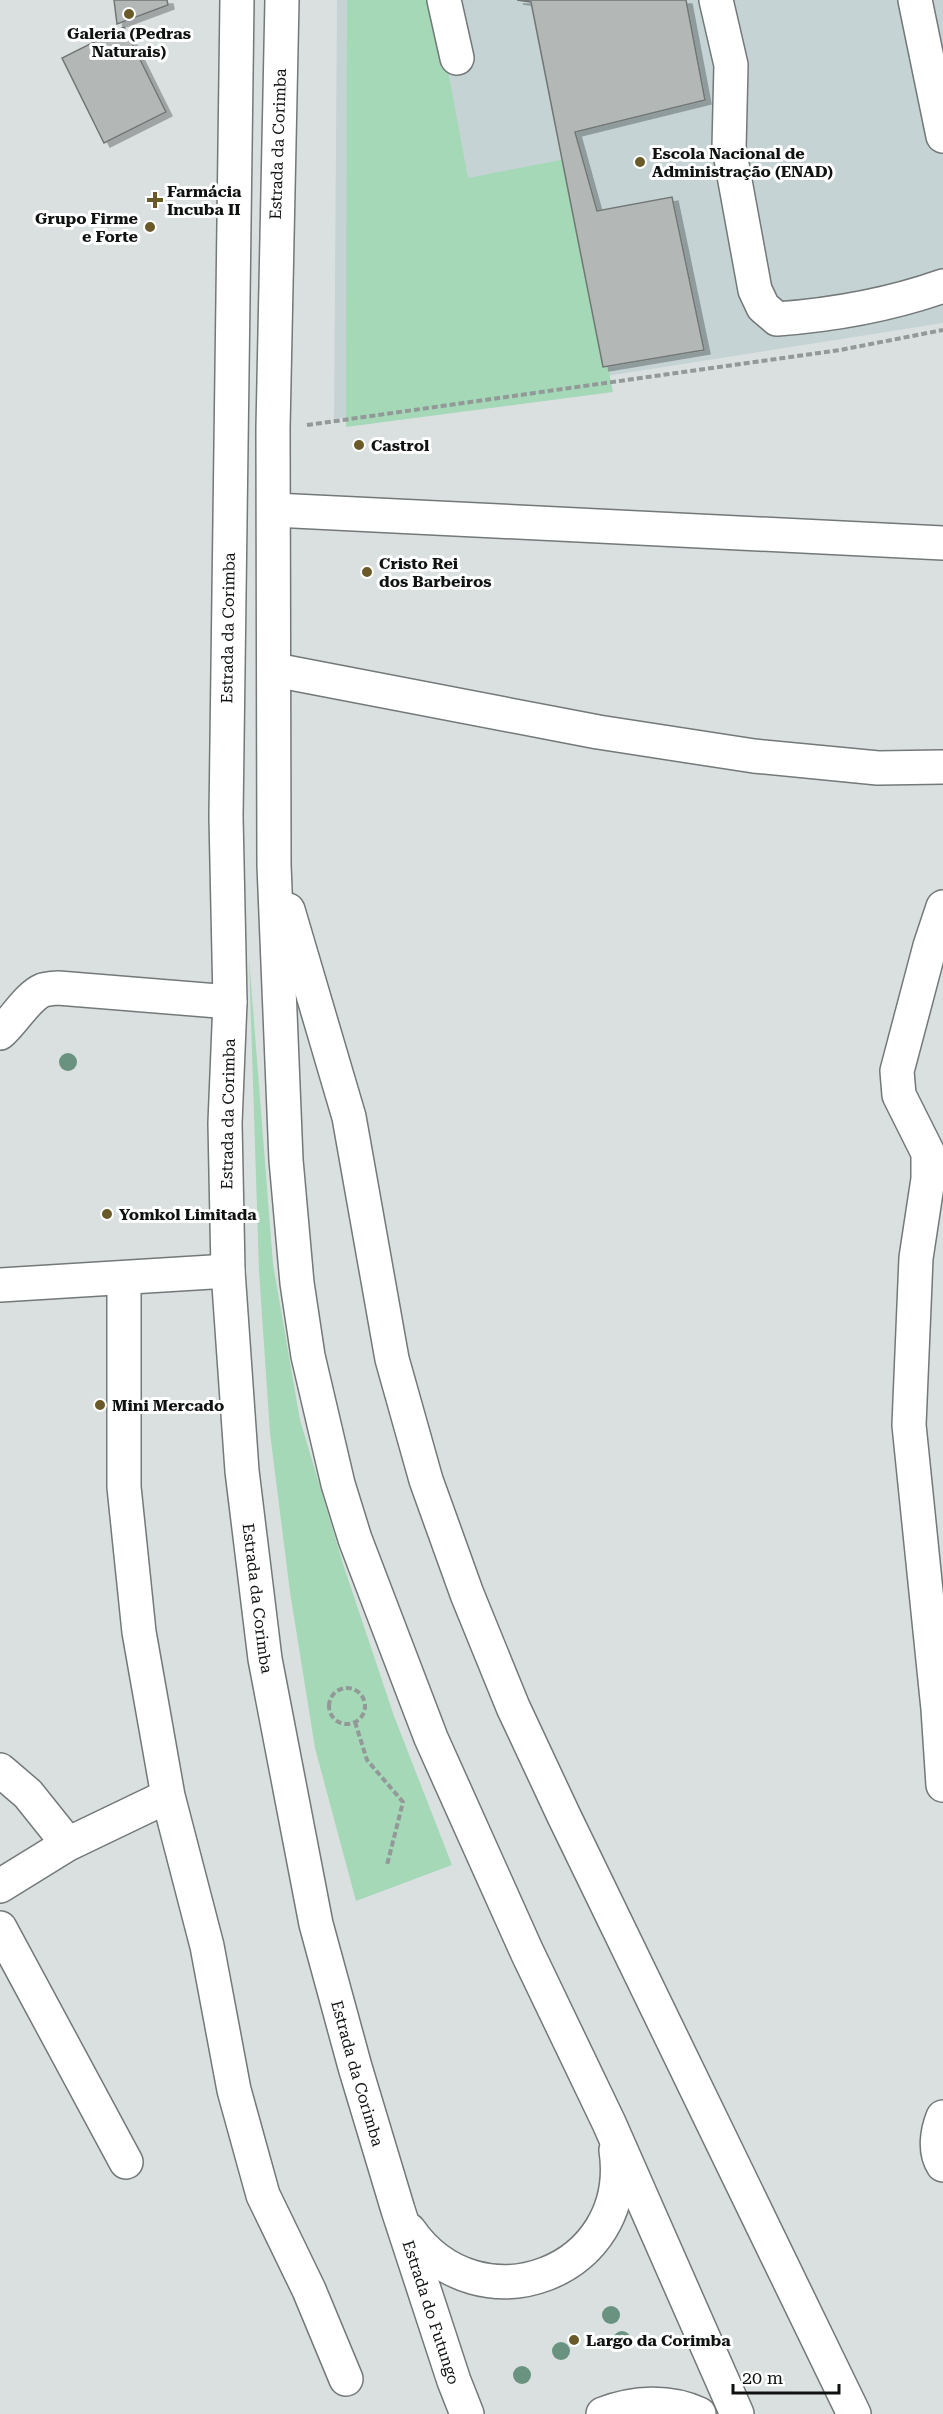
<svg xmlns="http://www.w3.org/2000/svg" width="943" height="2414" viewBox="0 0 943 2414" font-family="'Roboto Serif',serif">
<defs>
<filter id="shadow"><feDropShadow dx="6" dy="4" stdDeviation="0" flood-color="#0004"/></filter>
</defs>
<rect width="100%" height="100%" fill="#dae0e0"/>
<!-- built -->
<path fill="#c5d3d4" d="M337,0H943V323L334,419Z"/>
<!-- green -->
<path fill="#a4d8b7" d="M347,0H435L468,178L566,159L613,392L346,427Z
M249,958L273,1264L300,1420L344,1567L394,1716L452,1865L356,1901L315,1748L290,1592L270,1433L259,1271Z"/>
<!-- building -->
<path fill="#b3b8b7" stroke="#727775" stroke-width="1.5" filter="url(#shadow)" d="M114,0H167L168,5L117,24Z
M517,0H686L705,100L575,132L597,211L672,197L704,350L603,367L531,2Z
M124,27L166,112L104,143L62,58Z"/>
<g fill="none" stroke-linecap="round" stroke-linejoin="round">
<defs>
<path id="minor" d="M444,0L457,58
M716,0L731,65L729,148L755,290L763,307L777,319C831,315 892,304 943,286
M915,0L943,136
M274,510L943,543
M275,670L598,732L754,756L878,768L943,767
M943,907L930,946L897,1071L899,1095L928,1153V1179L916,1258L909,1425L938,1709L943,1785
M0,1033C13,1022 28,996 43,990C48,989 54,988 58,988L230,1002
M124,1278V1487L139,1632L168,1796L207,1946L234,2090L263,2195L309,2290L346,2379
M0,1285L228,1271
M0,1770L28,1794L68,1844
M0,1886L68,1844L168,1796
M0,1928L126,2162
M943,2117C937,2132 934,2151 943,2165"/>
<g id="major">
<path id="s1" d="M237,0L226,817L230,1002L225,1123L228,1271L242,1471L265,1659L316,1924L355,2067L398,2210L454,2381L467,2414"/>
<path d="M282,0L273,428L274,865L286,1160L297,1283L308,1356L338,1484L355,1539L431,1738L527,1952L609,2123L737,2414"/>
<path d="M288,910L349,1117L392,1359L426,1480L467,1594L513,1707L564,1816L854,2414"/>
<path d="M409,2230C479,2331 634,2273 616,2150"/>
<path d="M603,2414C634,2402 669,2400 699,2414"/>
</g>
</defs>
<!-- minor casing -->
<use href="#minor" stroke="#737878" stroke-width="36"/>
<!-- major casing -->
<use href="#major" stroke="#737878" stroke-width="36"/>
<!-- path -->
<path stroke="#939898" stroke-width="4" stroke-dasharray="6 3" stroke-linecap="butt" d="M307,425L840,350L943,330
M329 1706a18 18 0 1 1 36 0a18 18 0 1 1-36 0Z
M355,1722L367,1760L403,1802L387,1865"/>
<!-- minor -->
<use href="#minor" stroke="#fff" stroke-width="33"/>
<!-- major -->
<use href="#major" stroke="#fff" stroke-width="33"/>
</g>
<!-- trees -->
<g fill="#699280">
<circle cx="68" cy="1062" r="9"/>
<circle cx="611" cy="2315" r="9"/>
<circle cx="622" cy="2340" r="9"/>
<circle cx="561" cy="2351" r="9"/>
<circle cx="522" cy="2375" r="9"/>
</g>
<!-- markers -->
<g fill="#6a5a28" stroke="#fff" stroke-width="2">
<circle cx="129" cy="14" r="6"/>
<circle cx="640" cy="162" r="6"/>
<path d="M152 191h6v6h6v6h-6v6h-6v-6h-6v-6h6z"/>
<circle cx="150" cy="227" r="6"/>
<circle cx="359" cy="445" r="6"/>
<circle cx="367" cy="572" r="6"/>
<circle cx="107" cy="1214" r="6"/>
<circle cx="100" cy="1405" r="6"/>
<circle cx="574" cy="2340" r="6"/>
</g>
<g text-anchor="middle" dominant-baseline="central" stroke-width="6" stroke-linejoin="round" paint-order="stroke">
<!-- poi labels -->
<g font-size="16" font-weight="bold" fill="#101212" stroke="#fff" text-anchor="start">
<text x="129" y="33" text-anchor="middle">Galeria (Pedras<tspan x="129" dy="18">Naturais)</tspan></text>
<text x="652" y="153">Escola Nacional de<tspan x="652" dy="18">Administração (ENAD)</tspan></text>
<text x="167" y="191">Farmácia<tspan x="167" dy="18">Incuba II</tspan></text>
<text x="138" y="218" text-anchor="end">Grupo Firme<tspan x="138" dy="18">e Forte</tspan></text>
<text x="371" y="445">Castrol</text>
<text x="379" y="563">Cristo Rei<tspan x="379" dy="18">dos Barbeiros</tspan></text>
<text x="119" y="1214">Yomkol Limitada</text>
<text x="112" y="1405">Mini Mercado</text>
<text x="586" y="2340">Largo da Corimba</text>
</g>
<!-- street labels -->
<g font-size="16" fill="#101212" stroke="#fff">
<text transform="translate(278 144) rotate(-88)">Estrada da Corimba</text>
<text transform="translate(228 628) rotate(-89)">Estrada da Corimba</text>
<text transform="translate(228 1114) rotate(-89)">Estrada da Corimba</text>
<text stroke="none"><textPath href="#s1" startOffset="1600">Estrada da Corimba</textPath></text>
<text stroke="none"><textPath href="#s1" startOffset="2086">Estrada da Corimba</textPath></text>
<text stroke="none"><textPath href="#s1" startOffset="2336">Estrada do Futungo</textPath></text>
</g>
</g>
<!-- scale -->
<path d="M733 2384v9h106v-9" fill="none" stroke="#101212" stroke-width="3"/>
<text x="742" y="2384" font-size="18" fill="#101212" stroke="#ffffff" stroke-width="4.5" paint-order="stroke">20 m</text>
</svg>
